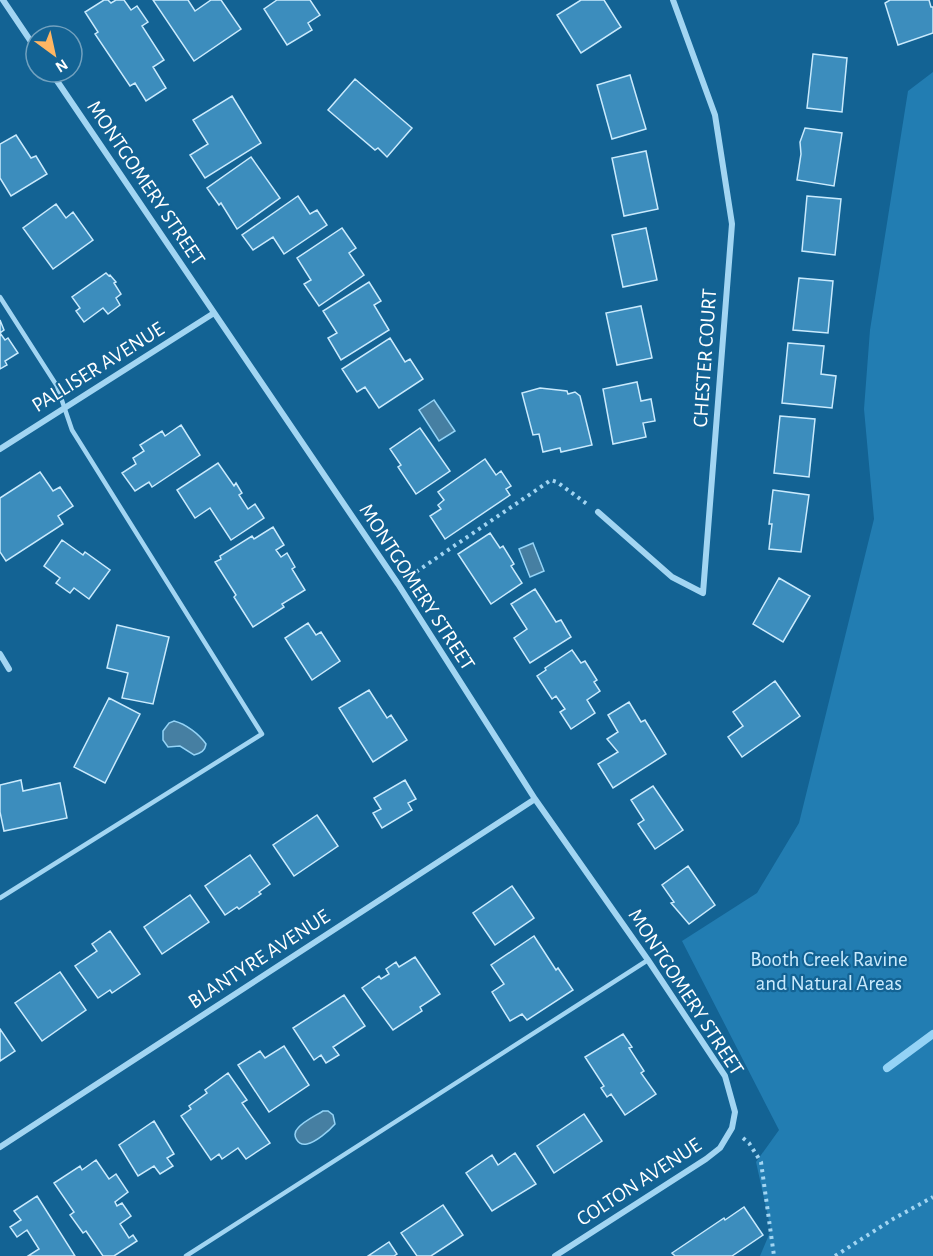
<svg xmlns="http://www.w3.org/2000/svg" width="933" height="1256" viewBox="0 0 933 1256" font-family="'Alegreya Sans',sans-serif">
<rect width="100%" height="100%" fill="#136394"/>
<!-- green -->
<path fill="#227db2" d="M933,72V1256H760L771,1230L756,1162L779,1130L682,941L757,893L799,823L874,519L864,409L870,330L908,91Z"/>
<!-- water -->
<path fill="#467fa2" stroke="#94d3f6" stroke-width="1.5" d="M434,400L455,431L439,441L419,410Z
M533,543L544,571L530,577L519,549Z
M174,721C186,724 199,734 206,744C205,751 201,753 194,755L180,746L168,747L163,740V731L169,723Z
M323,1111H328L333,1115L335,1124C329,1131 316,1142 307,1144C298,1146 291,1135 298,1128C304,1121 315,1116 323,1111Z"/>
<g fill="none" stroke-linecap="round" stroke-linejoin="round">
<!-- stream -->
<path stroke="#94d3f6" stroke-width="8" d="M887,1068L933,1034"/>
</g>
<!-- building -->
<path fill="#3c8dbd" stroke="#c9eafd" stroke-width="1.5" d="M104,0H108L111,3L116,0H124L131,10L137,6L148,22L142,26L164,60L153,67L166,88L146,101L135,83L130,86L95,34L98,32L85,12Z
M153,0H188L195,11L211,0H221L241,29L194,61Z
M277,0H310L320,15L308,23L312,30L287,45L264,9Z
M581,0H604L621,27L581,53L557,15Z
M890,0H929L931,7H933V33L898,45L885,3Z
M813,54L847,58L842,112L807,108Z
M630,75L646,129L612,139L597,85Z
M355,79L412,128L387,157L378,148L375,150L328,110Z
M232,96L261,143L205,178L190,155L208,144L193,120Z
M805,128L842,133L834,186L797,180L801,154L800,142Z
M16,135L31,158L36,156L47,174L11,196L0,178V144Z
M646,151L658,209L624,216L612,158Z
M251,157L280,198L237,229L221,203L219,205L207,188Z
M298,196L310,214L317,210L327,225L284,254L273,237L253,250L242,235Z
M807,196L841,199L835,255L802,251Z
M56,204L66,218L73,212L93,240L53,269L23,228Z
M342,228L356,248L349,253L364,275L319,306L304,284L311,280L297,258Z
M646,228L657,280L623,287L612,235Z
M106,273L109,276L110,275L116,282L114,283L121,294L116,298L120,305L108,314L103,308L84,322L76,311L80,308L72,297Z
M799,278L833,281L828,333L793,330Z
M369,282L381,301L374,305L389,330L341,360L328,338L337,333L323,311Z
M641,306L652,358L617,365L606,313Z
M0,320L4,330L0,333L5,340L8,338L18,353L5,361L7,365L0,369Z
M390,338L405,362L410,359L423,379L379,408L365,387L357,392L342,369Z
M788,343L824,346L821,374L836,376L832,408L782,403Z
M637,382L641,401L651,399L655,421L643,423L646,437L613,444L603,389Z
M540,388L567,391L568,394L575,392L580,396L592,445L561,452L560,448L543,452L539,434L533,435L522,393Z
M780,416L815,419L809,477L774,473Z
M181,425L200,455L152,487L149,482L135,491L122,473L136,464L133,458L144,451L140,445L162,431L165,436Z
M420,428L450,471L416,494L398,467L401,465L390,449Z
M485,459L496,475L501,471L511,486L506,489L510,495L445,539L430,516L441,509L438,505L444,500L438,492Z
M218,463L234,486L236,483L242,493L239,495L248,509L255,504L264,518L231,540L210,508L195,518L177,490Z
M40,472L53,491L60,487L73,506L58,516L63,524L6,561L0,552V498Z
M773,490L809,495L801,552L769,549L772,524H769Z
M273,527L284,545L276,550L281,557L287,553L295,567L292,569L305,590L282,604L284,607L253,627L234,597L236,595L215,562L221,559L220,556L252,536L254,539Z
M490,533L500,548L503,546L514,564L511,566L522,583L491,604L458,554Z
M62,540L83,555L85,552L110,570L89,599L74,588L70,593L56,583L60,578L44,566Z
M779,578L810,596L783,642L753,624Z
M535,589L556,622L561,620L571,637L530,663L514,638L527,629L511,604Z
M308,623L316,635L321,632L340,661L312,680L285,638Z
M117,625L169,637L153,704L122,698L128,673L107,668Z
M572,650L581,663L585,661L597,680L594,682L600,691L587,700L595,713L571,729L560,712L565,709L556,696L552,699L537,676L546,670L545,668Z
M775,681L800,716L742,757L728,737L743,726L733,712Z
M369,690L387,718L391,715L407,740L373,762L339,708Z
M109,698L140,714L105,783L74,767Z
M629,702L641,722L645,720L666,754L613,788L598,764L618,752L607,739L618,732L608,715Z
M21,780L23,791L60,783L67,818L4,831L0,812V785Z
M405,780L416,799L408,803L412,810L382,828L373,813L381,809L374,798Z
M653,786L683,830L655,849L638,824L644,820L631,800Z
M317,815L338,846L294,876L273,845Z
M250,855L270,884L259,892L261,894L239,909L237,907L225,915L205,886Z
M688,866L715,905L689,924L671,903L674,902L662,885Z
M512,886L534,918L495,945L473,913Z
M190,895L209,922L162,954L144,927Z
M110,931L140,974L112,993L110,990L98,998L75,966L97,951L92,944Z
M534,936L556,970L558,968L573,990L527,1020L522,1014L510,1021L492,992L504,984L491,965Z
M415,957L440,994L420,1007L422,1011L393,1030L362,988L379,976L381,979L389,974L386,969L396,962L399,967Z
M60,972L86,1010L42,1041L15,1003Z
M344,995L365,1026L333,1047L339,1055L326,1063L321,1055L314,1060L293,1028Z
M0,1029L15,1051L0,1061Z
M623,1034L632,1047L629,1048L644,1071L641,1073L656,1094L625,1115L611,1094L607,1097L601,1088L604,1086L585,1057Z
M284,1046L309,1085L269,1112L238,1065L260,1051L265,1058Z
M228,1073L247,1100L242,1103L270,1143L246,1159L238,1148L222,1159L219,1154L211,1160L181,1116L191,1109L189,1106L207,1093L205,1090Z
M584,1114L602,1141L554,1173L537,1146Z
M154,1121L174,1154L167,1158L173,1166L160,1174L154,1166L138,1176L119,1145Z
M515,1153L536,1184L492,1211L466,1173L492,1155L498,1165Z
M96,1160L109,1179L116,1174L128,1192L115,1202L117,1206L122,1203L131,1216L120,1224L129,1238L133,1235L137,1241L114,1256H103L86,1231L83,1233L70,1215L74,1212L54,1183L80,1166L82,1170Z
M37,1196L75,1256H28L39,1249L27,1230L17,1237L10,1227L21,1220L14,1211Z
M443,1205L463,1235L431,1256H417L401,1233Z
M744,1207L763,1235L732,1256H675L672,1253L724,1218L725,1220Z
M389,1242L397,1254L394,1256H368Z"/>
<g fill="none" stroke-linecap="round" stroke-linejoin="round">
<!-- path -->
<path stroke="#a2d5f2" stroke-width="4" stroke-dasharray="3 4.5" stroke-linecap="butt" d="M410,576L551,480L557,482L587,504
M743,1138L749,1143L761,1162L774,1256
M835,1256L893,1219L933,1197"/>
<!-- lane -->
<path stroke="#a2d5f2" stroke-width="4.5" d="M0,297L57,386L72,430L262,734L0,898
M186,1256L648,960"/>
<!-- street -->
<path stroke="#a2d5f2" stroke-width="6" d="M3,0L36,49
M51,72L398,584L535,799L648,960L725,1076L735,1112L732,1128L720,1148L706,1159L555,1256
M0,449L214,313
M598,512L672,577L703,593L732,224L715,115L673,0
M0,654L9,669
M0,1147L535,799"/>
</g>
<g text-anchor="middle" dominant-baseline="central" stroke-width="4.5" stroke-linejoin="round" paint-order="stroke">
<!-- street labels -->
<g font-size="21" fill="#fff" stroke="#136394">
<text transform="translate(146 183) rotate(56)">MONTGOMERY STREET</text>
<text transform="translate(705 358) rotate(-86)">CHESTER COURT</text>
<text transform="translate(98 367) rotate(-32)">PALLISER AVENUE</text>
<text transform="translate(417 587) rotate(57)">MONTGOMERY STREET</text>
<text transform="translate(259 959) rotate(-33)">BLANTYRE AVENUE</text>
<text transform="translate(686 992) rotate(57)">MONTGOMERY STREET</text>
<text transform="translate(639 1182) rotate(-33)">COLTON AVENUE</text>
</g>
<!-- park labels -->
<g font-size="21" fill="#c9eafd" stroke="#136394">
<text x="829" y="959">Booth Creek Ravine<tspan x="829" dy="24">and Natural Areas</tspan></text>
</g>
</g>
<!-- north arrow -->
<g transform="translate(54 54) rotate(147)"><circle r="28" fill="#136394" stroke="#71a1bf" stroke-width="1.5"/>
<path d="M0-4.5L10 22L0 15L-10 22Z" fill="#ffb663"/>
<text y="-9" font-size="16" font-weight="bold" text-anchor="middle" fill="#ffffff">N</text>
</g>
</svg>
